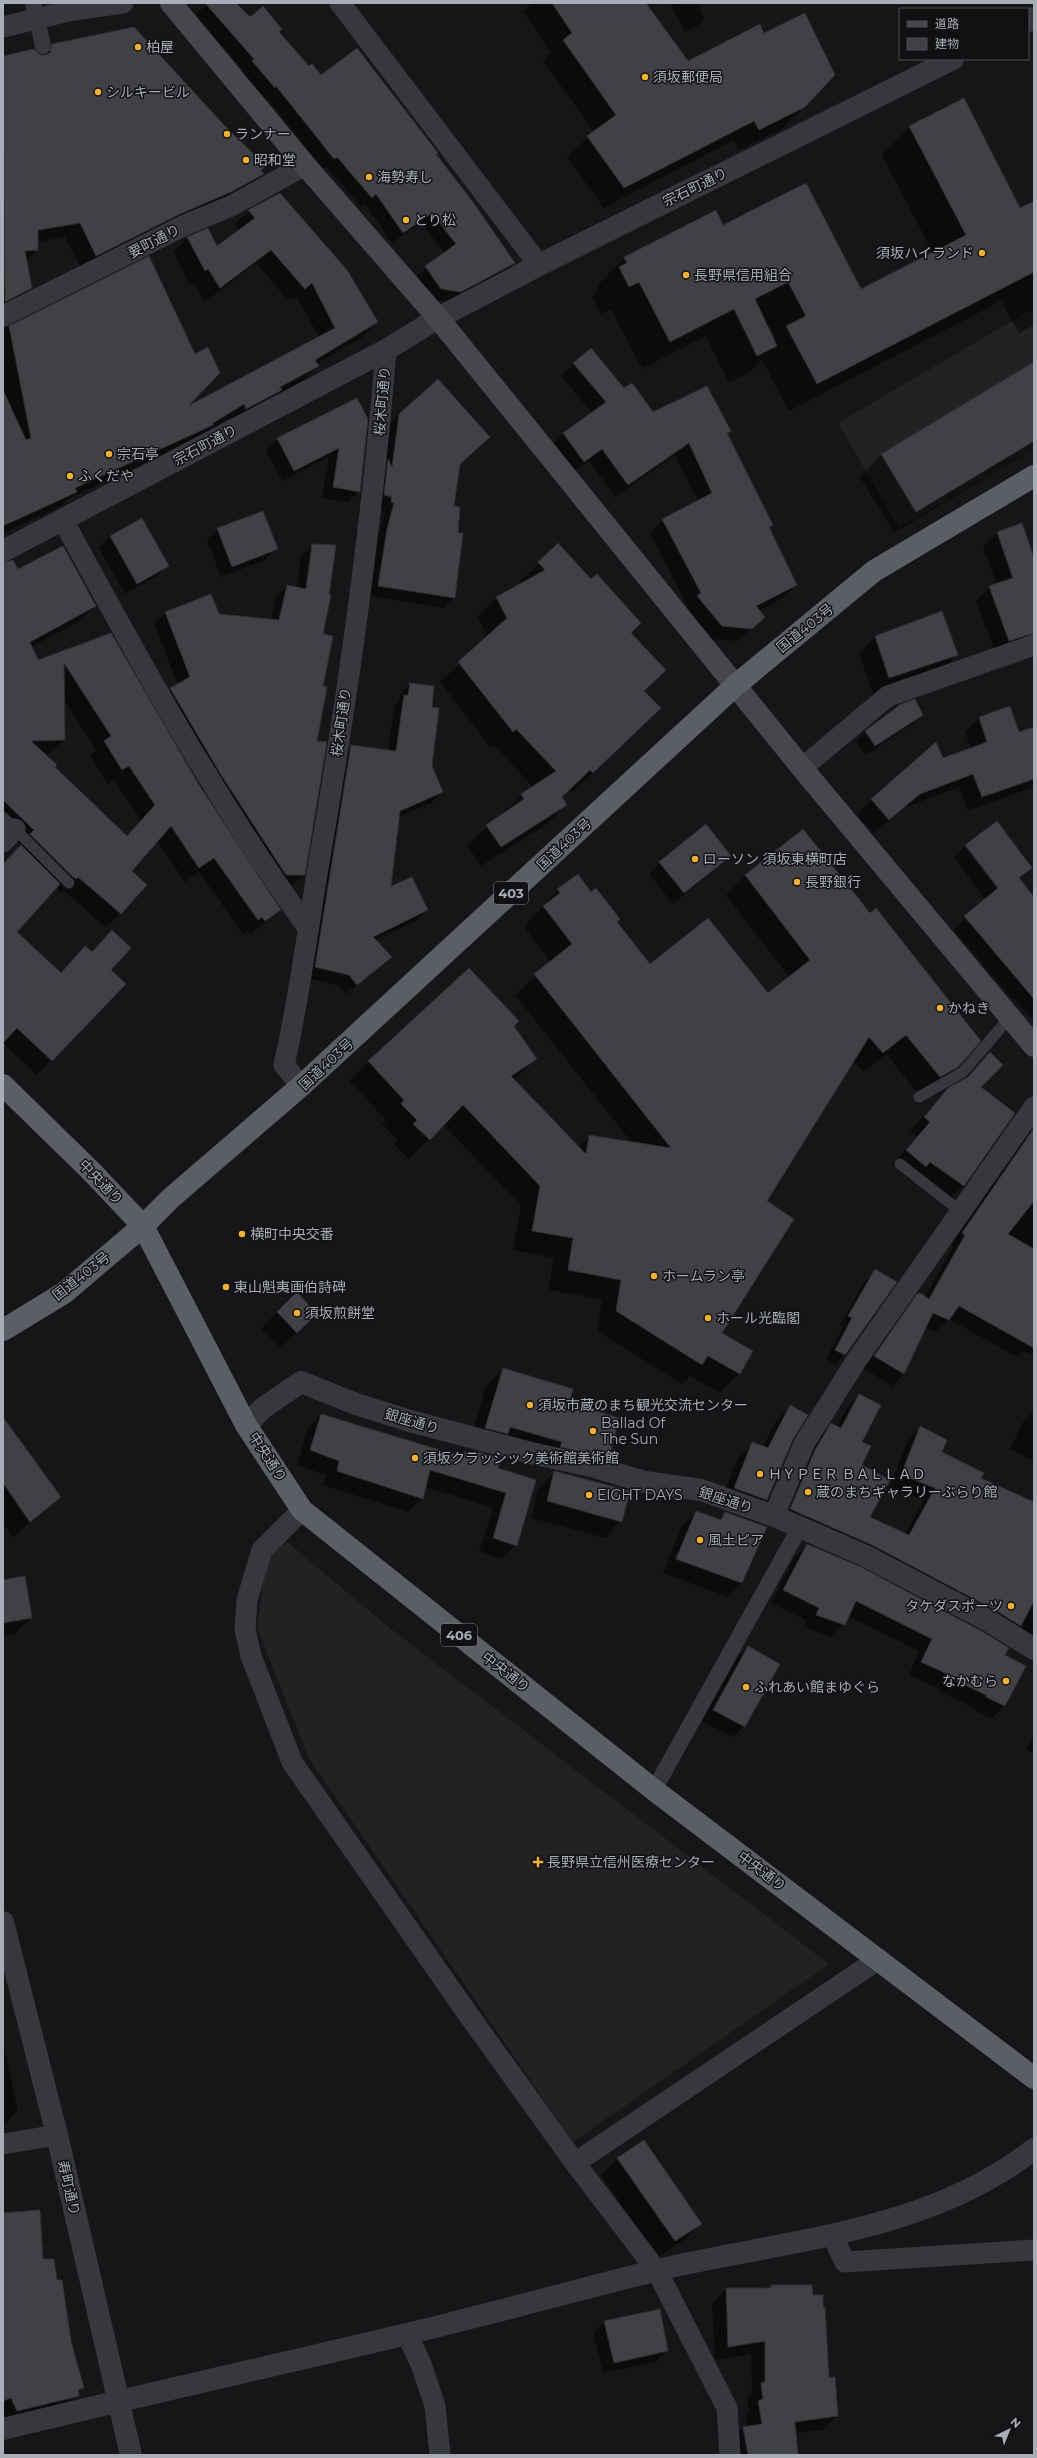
<svg xmlns="http://www.w3.org/2000/svg" width="1037" height="2458" font-family="Montserrat,'Noto Sans JP',sans-serif">
<style>
.built{fill:#222225}
.shadow{fill:#0007;fill-rule:evenodd}
.building{fill:#404145;stroke:#303034;fill-rule:evenodd}
.lines{fill:none;stroke-linecap:round;stroke-linejoin:round}
.service{stroke:#37383d;stroke-width:11}
.pedestrian{stroke:#37383d;stroke-width:16}
.minor{stroke:#37383d;stroke-width:21}
.tertiary{stroke:#37383d;stroke-width:22}
.secondary{stroke:#45474d;stroke-width:22}
.trunk{stroke:#5b5e65;stroke-width:22}
.pedestrian-bridge{stroke:#37383d;stroke-width:16}
.poi-dot{fill:#f2b134;stroke:#111113;stroke-width:1.5}
.labels{text-anchor:middle;stroke-width:3;stroke-linejoin:round;paint-order:stroke}
.shield{fill:#111113;stroke:#7b7e86;stroke-width:1}
.shield-label{font-size:13px;font-weight:bold;fill:#a8adb8}
.poi-label{font-size:14px;fill:#a8adb8;stroke:#111113;text-anchor:start}
.street-label{font-size:14px;fill:#a8adb8;stroke:#111113}
</style>
<rect width="100%" height="100%" fill="#161618"/>
<!-- built -->
<g class="built">
<path d="M1031,310L1034,316V449L899,528L838,423Z"/>
<path d="M287,1542L386,1625L829,1964L573,2142L310,1760L257,1628L265,1571L271,1554Z"/>
</g>
<!-- shadow -->
<g class="shadow">
<path d="M209,3H235L250,19L278,32L309,67L321,77L435,154L514,263L503,274L449,302L430,299L415,277L445,253L421,223L392,243L365,204L361,207L326,166L323,169L265,96L264,97L242,73L244,71L195,15Z"/>
<path d="M532,3H645L692,67L803,108L782,129L738,150L734,140L604,208L567,157L594,132L543,61L551,52L524,12Z"/>
<path d="M670,3H698L704,19L696,27L685,32Z"/>
<path d="M53,45L263,174L248,188L82,270L65,237L37,242V250L26,261L31,288L17,302L3,309V57L34,50L42,56Z"/>
<path d="M963,100L1020,209L1034,202V325L1019,333L1001,301L789,411L762,360L749,373L729,383L706,336L642,369L611,309L601,314L592,296L598,289L597,286L624,258L715,212L723,227L861,290L933,253L882,155L909,127ZM769,327L775,338L774,340L768,328Z"/>
<path d="M280,194L377,322L363,337L316,364L317,366L303,381L232,422L229,418L198,439L69,498L61,506L3,533V329L148,258L184,409L319,337L297,297L287,299L256,263L205,302L194,283L190,285L173,252L188,238L217,248L240,231L234,225L249,211Z"/>
<path d="M591,349L624,390L653,414L730,431L727,434L772,525L768,529L796,585L783,598L758,611L764,617L738,641L709,639L685,609L688,606L650,533L663,520L698,501L675,455L615,497L589,461L570,474L550,447L563,434L592,413L561,376Z"/>
<path d="M1034,363V449L894,533L860,477L881,455Z"/>
<path d="M356,399L359,491L348,502L322,498L329,457L282,481L266,450L278,439Z"/>
<path d="M399,414L459,465L453,507L454,598L444,608L369,596L377,540L385,513L382,512L383,506L375,505L389,425Z"/>
<path d="M1021,525L1034,561V650L996,654L976,601L990,587L997,584L983,547L997,533Z"/>
<path d="M218,529L276,549L265,560L221,577L207,540Z"/>
<path d="M110,536L167,566L156,577L125,594L99,548Z"/>
<path d="M313,545L322,635V687L304,875L292,886H274L159,700L178,685L154,624L165,613L211,595L218,614L271,620L276,597L287,586L297,588L301,556Z"/>
<path d="M539,563L630,633L643,691L640,728L573,792L570,789L561,798L566,805L547,824L481,866L467,845L522,795L533,787L495,747H490L440,682L488,637L477,617L496,598L521,584L520,582Z"/>
<path d="M3,564L95,606L81,620L31,647L38,661L110,634L198,786L279,910L250,935L247,931L243,934L199,872L185,882L157,841L130,871L146,885L106,928L63,890L61,893L55,888L16,932L61,974L110,970L51,1060L37,1075L3,1043V864L21,845L3,828ZM63,698L96,750L90,756L108,784L114,780L141,820L127,837L54,768L44,754H49L64,740Z"/>
<path d="M876,636L956,655L940,672L873,694L859,653Z"/>
<path d="M410,684L431,708L430,766L441,792L431,803L398,817L390,888L427,910L416,921L375,940L390,957L346,994L339,986L305,977L340,757L351,746L388,751L394,706L399,701L400,695Z"/>
<path d="M1009,707L1019,734L1034,728V787L968,811L959,787L904,808L874,834L857,814L935,744L943,759L971,749L965,732L979,718Z"/>
<path d="M921,715L911,725L865,755L856,741L866,731Z"/>
<path d="M997,822L1031,868L1019,880L1034,899V1020L1008,994L953,929L986,900L954,857L964,846L1000,893L1001,892L965,846Z"/>
<path d="M802,830L958,1066L938,1086L920,1096L886,1054L863,1072L853,1061L765,1201L721,1334L740,1373L720,1393L690,1376L682,1384L597,1331L602,1299L548,1290L554,1258L513,1250L521,1206L443,1124L409,1159L394,1144L398,1140L382,1124L386,1120L349,1081L369,1061L512,1026L535,1058L514,1080L578,1147L590,1136L632,1143L515,995L551,962L524,927L558,890L577,875L650,965L767,995L789,977L726,895L745,876Z"/>
<path d="M730,856L673,904L649,874L660,863Z"/>
<path d="M990,1053L979,1087L1014,1113L963,1186L949,1200L915,1176L911,1181L892,1164L917,1137L910,1131L949,1089L964,1080Z"/>
<path d="M1034,1129V1357L1023,1351L1017,1357L949,1319L936,1332L926,1327L904,1374L892,1386L863,1368L906,1307L918,1295L925,1297L953,1247L951,1245L1023,1140Z"/>
<path d="M875,1271L895,1282L845,1355L835,1364L826,1359L843,1327L840,1325L866,1280Z"/>
<path d="M277,1312L299,1330L280,1349L261,1329Z"/>
<path d="M503,1369L568,1404L608,1458L591,1474L469,1444L486,1386Z"/>
<path d="M859,1395L860,1466L869,1517L905,1534L924,1500L890,1487L908,1439L920,1427L941,1453L980,1478L1033,1503L1034,1500V1646L779,1521L803,1463L819,1436L831,1424L837,1427L847,1407Z"/>
<path d="M791,1406L792,1439L767,1500L752,1515L720,1503L738,1458L753,1443L763,1447L776,1421Z"/>
<path d="M1034,1411V1461L1010,1449L1023,1422Z"/>
<path d="M321,1415L461,1458L465,1453L475,1456L478,1453L496,1469L535,1481L516,1545L502,1559L479,1552L493,1508L425,1487L422,1498L408,1512L323,1485L326,1475L297,1465L307,1430Z"/>
<path d="M3,1434L59,1497L13,1537L3,1523Z"/>
<path d="M555,1472L621,1521L605,1538L531,1518L538,1489Z"/>
<path d="M696,1512L718,1520L725,1513L742,1583L728,1597L663,1573L682,1526Z"/>
<path d="M807,1545L1024,1666L1004,1706L991,1719L974,1710V1708L940,1692L942,1690L909,1675L919,1651L848,1616L844,1624L831,1637L804,1627L807,1621L771,1603L794,1558Z"/>
<path d="M3,1581L31,1618L14,1635L3,1636Z"/>
<path d="M748,1647L744,1726L733,1737L702,1721L737,1658Z"/>
<path d="M1034,1734V1754L1026,1749Z"/>
<path d="M3,2043L18,2111L3,2126Z"/>
<path d="M618,2159L701,2224L684,2240L658,2257L601,2175Z"/>
<path d="M3,2214L42,2260L56,2281L82,2388L62,2411L3,2425Z"/>
<path d="M811,2286L837,2416L823,2430L795,2433L797,2455H732L730,2442L743,2428L747,2427L745,2415L749,2411L747,2398L752,2394L751,2354L715,2360L712,2303L726,2289Z"/>
<path d="M659,2310L667,2350L656,2362L603,2373L593,2333L604,2322Z"/>
</g>
<!-- building -->
<g class="building">
<path d="M205,3H236L250,17L263,6L282,29L279,32L309,66L312,64L321,75L357,48L438,153L436,154L473,202L515,263L461,292L441,289L425,266L456,244L432,213L403,233L376,194L372,198L337,157L334,159L276,86L275,88L252,61L254,59Z"/>
<path d="M552,3H646L688,61L760,24L764,33L805,13L835,75L805,107L759,130L754,121L624,188L587,136L616,115L563,40L572,33Z"/>
<path d="M134,27L224,125L266,166L261,170L264,174L231,192L180,214L96,256L80,223L38,230V250L25,251L32,288L5,302L3,56L34,49L40,55H45L50,53L52,44Z"/>
<path d="M964,98L1020,208L1034,201V272L817,384L786,326L806,316L788,282L755,299L777,346L757,356L734,309L670,342L639,282L629,287L619,267L627,263L624,257L716,210L723,225L806,183L861,289L966,235L909,126Z"/>
<path d="M280,193L347,270L378,322L315,360L319,366L280,387L282,390L246,409L244,404L213,423V425L75,488L77,492L3,526V390L26,440L31,438L9,326L149,256L195,354L208,347L220,373L188,406L335,328L312,283L305,289L271,250L220,288L208,269L205,271L187,237L208,228L217,246L255,218L248,210Z"/>
<path d="M591,348L624,388L632,383L653,412L707,386L731,431L727,433L773,525L769,527L797,585L756,606L765,617L752,629L722,626L697,596L701,593L662,519L712,493L689,443L628,485L602,449L584,462L563,433L606,402L573,363Z"/>
<path d="M1034,362V441L916,512L881,454Z"/>
<path d="M438,379L490,437L460,464L454,506L460,507L458,533H463L455,598L378,586L387,529L394,503L391,502L392,497L384,495L388,459L392,467L399,414Z"/>
<path d="M357,398L368,419L360,492L333,487L339,448L294,471L277,438Z"/>
<path d="M263,511L278,549L232,567L217,528Z"/>
<path d="M142,518L169,566L137,584L110,536Z"/>
<path d="M1022,523L1034,558V633L1009,641L989,586L1013,578L997,532Z"/>
<path d="M558,543L591,579L597,574L641,623L631,633L666,670L644,691L661,708L593,773L590,770L562,797L567,805L501,847L486,825L524,799L521,794L556,771L516,729L513,732L458,662L507,618L496,597L545,570L538,562Z"/>
<path d="M312,544L336,545L329,595H331L323,634L333,636L323,686L327,687L317,741L327,742L305,875H286L220,773L170,688L190,677L165,612L211,594L219,614L279,620L287,585L306,589Z"/>
<path d="M63,546L96,606L30,642L38,660L111,633L199,785L281,910L265,921L262,917L258,920L214,858L199,868L171,826L132,871L147,885L121,914L78,877L76,879L72,876L30,834L34,830L3,800V563L13,560L18,569ZM64,663L111,736L104,741L122,770L129,766L155,805L127,836L55,767L57,765L31,741L65,740Z"/>
<path d="M942,611L958,655L889,678L875,636Z"/>
<path d="M410,683L434,686L432,707L439,708L432,766L443,792L400,811L391,886L412,877L428,910L373,937L392,957L357,985L349,975L315,967L351,745L396,751L404,695H408Z"/>
<path d="M915,699L923,715L875,746L865,731L901,704Z"/>
<path d="M1010,706L1019,732L1034,727V779L982,797L973,774L920,794L889,820L871,799L936,742L943,758L987,742L979,717Z"/>
<path d="M997,821L1032,868L1019,878L1034,897V999L964,916L998,888L965,845Z"/>
<path d="M706,824L731,856L684,893L659,862Z"/>
<path d="M803,829L870,913L876,908L981,1041L958,1067L940,1077L906,1035L883,1053L869,1037L767,1201L794,1219L722,1333L753,1351L740,1374L708,1356L702,1365L616,1311L621,1280L568,1270L573,1238L532,1231L540,1186L463,1105L430,1140L413,1124L417,1120L401,1104L404,1100L368,1061L469,968L519,1021L514,1026L537,1059L511,1076L586,1154L589,1135L671,1148L534,974L572,944L543,906L560,893L557,889L578,874L591,892L596,888L620,919L617,922L650,964L708,918L768,993L810,960L745,875Z"/>
<path d="M21,845L60,884L17,932L61,973L85,946L92,952L112,930L131,948L111,970L126,984L52,1061L17,1028L3,1043V864Z"/>
<path d="M990,1052L1003,1065L981,1087L1015,1113L964,1186L930,1162L926,1167L906,1150L930,1122L924,1117L948,1088L968,1077Z"/>
<path d="M1034,1128V1201L1008,1234L1034,1249V1348L959,1306L949,1320L933,1313L904,1374L874,1356L917,1294L920,1293L929,1299L965,1235L962,1233Z"/>
<path d="M875,1269L897,1282L845,1355L835,1350L852,1318L848,1316Z"/>
<path d="M297,1292L317,1314L297,1333L277,1312Z"/>
<path d="M503,1368L573,1389L569,1403L619,1418L609,1458L560,1447L562,1442L510,1427L508,1434L485,1428Z"/>
<path d="M859,1394L881,1405L862,1442L871,1446L862,1465L890,1480L870,1517L909,1535L935,1488L901,1475L920,1426L947,1440L942,1452L984,1473L981,1478L1034,1502V1601L1021,1626L995,1610L872,1545L790,1509L815,1450L831,1423L841,1428Z"/>
<path d="M790,1405L808,1415L793,1439L767,1500L734,1488L752,1442L768,1448Z"/>
<path d="M321,1414L463,1457L465,1452L477,1455L478,1452L501,1458L498,1468L536,1480L517,1546L493,1538L506,1493L430,1470L423,1499L337,1471L339,1461L310,1450Z"/>
<path d="M3,1417L61,1497L30,1522L3,1483Z"/>
<path d="M554,1471L630,1491L622,1522L547,1501Z"/>
<path d="M696,1511L721,1520L725,1512L767,1527L742,1583L676,1559Z"/>
<path d="M807,1544L861,1567L983,1632L1009,1648L1005,1655L1026,1666L1005,1706L986,1697V1695L952,1679L954,1677L921,1662L932,1639L856,1601L845,1625L816,1615L819,1608L783,1590Z"/>
<path d="M25,1576L32,1618L3,1623V1580Z"/>
<path d="M748,1646L780,1664L745,1727L713,1710Z"/>
<path d="M644,2140L702,2224L675,2241L617,2158Z"/>
<path d="M40,2210L43,2259H54L57,2280H62L71,2341L84,2388L78,2390L79,2396L17,2411L11,2398L3,2401V2213Z"/>
<path d="M771,2285H812L813,2295H823V2307H825L829,2378L835,2377L838,2416L795,2422L798,2455H748L743,2427L762,2424L758,2401L763,2399L761,2383L765,2382V2341L728,2347L726,2288H771Z"/>
<path d="M660,2309L668,2351L614,2363L604,2321Z"/>
</g>
<g class="lines">
<!-- service -->
<g class="service">
<path d="M3,817L69,883"/>
<path d="M919,1097L963,1072L1010,1017"/>
<path d="M900,1164L960,1211"/>
</g>
<!-- pedestrian -->
<path class="pedestrian" d="M654,1790L800,1527"/>
<!-- minor -->
<g class="minor">
<path d="M340,3L539,265"/>
<path d="M3,27L68,11L123,3"/>
<path d="M3,316L185,225L231,206L305,165"/>
<path d="M63,520C138,659 215,799 308,928"/>
<path d="M802,768L888,696L1034,645"/>
<path d="M3,842L15,829"/>
<path d="M301,1086L284,1065C299,1000 307,934 318,868C348,697 372,524 386,350"/>
<path d="M302,1510L262,1550L247,1600L245,1629L251,1656L292,1762L470,2017L575,2163L657,2271L727,2408L730,2455"/>
<path d="M774,1516L804,1444L856,1361L1034,1107"/>
<path d="M3,2144L57,2135"/>
<path d="M575,2163L879,1959"/>
<path d="M832,2235L845,2262L1034,2250"/>
<path d="M407,2334L421,2364L435,2406L440,2455"/>
</g>
<!-- tertiary -->
<g class="tertiary">
<path d="M1028,21L1034,18"/>
<path d="M3,551L386,350L438,318L539,265L953,59"/>
<path d="M246,1425L263,1408L301,1382L356,1404L410,1421L531,1453L591,1466L645,1482L701,1490L774,1516L866,1556L989,1621L1034,1649"/>
<path d="M3,1922L57,2135L131,2455"/>
<path d="M3,2429C137,2396 273,2366 407,2334C489,2314 571,2292 653,2271C782,2240 926,2234 1034,2149"/>
</g>
<!-- secondary -->
<path class="secondary" d="M171,3L305,165L438,318L802,768L1034,1046"/>
<!-- trunk -->
<g class="trunk">
<path d="M3,1085L91,1171L143,1226L246,1425L302,1510L654,1790L1034,2078"/>
<path d="M3,1330L64,1293L143,1226L171,1198L301,1086L736,685L874,571L1034,476"/>
</g>
<!-- pedestrian-bridge -->
<path class="pedestrian-bridge" d="M33,3L43,46"/>
</g>
<!-- markers -->
<g class="poi-dot">
<circle cx="138" cy="47" r="4"/>
<circle cx="645" cy="77" r="4"/>
<circle cx="98" cy="92" r="4"/>
<circle cx="227" cy="134" r="4"/>
<circle cx="246" cy="160" r="4"/>
<circle cx="369" cy="177" r="4"/>
<circle cx="406" cy="220" r="4"/>
<circle cx="982" cy="253" r="4"/>
<circle cx="686" cy="275" r="4"/>
<circle cx="109" cy="454" r="4"/>
<circle cx="70" cy="476" r="4"/>
<circle cx="695" cy="859" r="4"/>
<circle cx="797" cy="882" r="4"/>
<circle cx="940" cy="1008" r="4"/>
<circle cx="242" cy="1234" r="4"/>
<circle cx="654" cy="1276" r="4"/>
<circle cx="226" cy="1287" r="4"/>
<circle cx="297" cy="1313" r="4"/>
<circle cx="708" cy="1318" r="4"/>
<circle cx="530" cy="1405" r="4"/>
<circle cx="593" cy="1431" r="4"/>
<circle cx="415" cy="1458" r="4"/>
<circle cx="760" cy="1474" r="4"/>
<circle cx="808" cy="1492" r="4"/>
<circle cx="589" cy="1495" r="4"/>
<circle cx="700" cy="1540" r="4"/>
<circle cx="1011" cy="1606" r="4"/>
<circle cx="1006" cy="1681" r="4"/>
<circle cx="746" cy="1687" r="4"/>
<path d="M536 1856h4v4h4v4h-4v4h-4v-4h-4v-4h4z"/>
</g>
<g class="labels">
<!-- shield labels -->
<g class="shield">
<rect x="494" y="882" width="34" height="22" rx="3"/>
<rect x="441" y="1624" width="36" height="22" rx="3"/>
</g>
<g class="shield-label">
<text x="511" y="898">403</text>
<text x="459" y="1640">406</text>
</g>
<!-- poi labels -->
<g class="poi-label">
<text x="146" y="52">柏屋</text>
<text x="653" y="82">須坂郵便局</text>
<text x="106" y="97">シルキービル</text>
<text x="235" y="139">ランナー</text>
<text x="254" y="165">昭和堂</text>
<text x="377" y="182">海勢寿し</text>
<text x="414" y="225">とり松</text>
<text x="974" y="258" text-anchor="end">須坂ハイランド</text>
<text x="694" y="280">長野県信用組合</text>
<text x="117" y="459">宗石亭</text>
<text x="78" y="481">ふくだや</text>
<text x="703" y="864">ローソン 須坂東横町店</text>
<text x="805" y="887">長野銀行</text>
<text x="948" y="1013">かねき</text>
<text x="250" y="1239">横町中央交番</text>
<text x="662" y="1281">ホームラン亭</text>
<text x="234" y="1292">東山魁夷画伯詩碑</text>
<text x="305" y="1318">須坂煎餅堂</text>
<text x="716" y="1323">ホール光臨閣</text>
<text x="538" y="1410">須坂市蔵のまち観光交流センター</text>
<text x="601" y="1428">Ballad Of<tspan x="601" dy="16">The Sun</tspan></text>
<text x="423" y="1463">須坂クラッシック美術館美術館</text>
<text x="768" y="1479">ＨＹＰＥＲ ＢＡＬＬＡＤ</text>
<text x="816" y="1497">蔵のまちギャラリーぶらり館</text>
<text x="597" y="1500">EIGHT DAYS</text>
<text x="708" y="1545">風土ピア</text>
<text x="1003" y="1611" text-anchor="end">タケダスポーツ</text>
<text x="998" y="1686" text-anchor="end">なかむら</text>
<text x="754" y="1692">ふれあい館まゆぐら</text>
<text x="547" y="1867">長野県立信州医療センター</text>
</g>
<!-- street labels -->
<g class="street-label">
<text transform="translate(695 187) rotate(-26)" y="5">宗石町通り</text>
<text transform="translate(154 241) rotate(-27)" y="5">要町通り</text>
<text transform="translate(382 401) rotate(-85)" y="5">桜木町通り</text>
<text transform="translate(205 445) rotate(-28)" y="5">宗石町通り</text>
<text transform="translate(805 628) rotate(-39)" y="5">国道403号</text>
<text transform="translate(341 722) rotate(-82)" y="5">桜木町通り</text>
<text transform="translate(564 844) rotate(-43)" y="5">国道403号</text>
<text transform="translate(326 1064) rotate(-43)" y="5">国道403号</text>
<text transform="translate(101 1182) rotate(46)" y="5">中央通り</text>
<text transform="translate(81 1276) rotate(-38)" y="5">国道403号</text>
<text transform="translate(412 1421) rotate(16)" y="5">銀座通り</text>
<text transform="translate(268 1457) rotate(57)" y="5">中央通り</text>
<text transform="translate(726 1500) rotate(18)" y="5">銀座通り</text>
<text transform="translate(506 1672) rotate(38)" y="5">中央通り</text>
<text transform="translate(762 1871) rotate(37)" y="5">中央通り</text>
<text transform="translate(69 2188) rotate(77)" y="5">寿町通り</text>
</g>
</g>
<!-- border -->
<rect width="1037" height="2458" fill="none" stroke="#a8adb8" stroke-width="8"/>
<!-- legend -->
<rect x="899" y="8" width="130" height="52" fill="#111113" stroke="#4d4f55"/>
<rect x="907" y="21" width="20" height="6" fill="#45474d" stroke="#4d4f55"/>
<text x="935" y="28" font-size="12" fill="#a8adb8">道路</text>
<rect x="907" y="38" width="20" height="12" fill="#404145" stroke="#4d4f55"/>
<text x="935" y="48" font-size="12" fill="#a8adb8">建物</text>
<!-- north arrow -->
<g transform="translate(1009 2430) rotate(43)" stroke="#111113" stroke-width="3" paint-order="stroke">
<path d="M0-3L7 15L0 10L-7 15Z" fill="#a8adb8"/>
<text y="-6" font-size="11" font-weight="bold" text-anchor="middle" fill="#a8adb8">N</text>
</g>
</svg>
